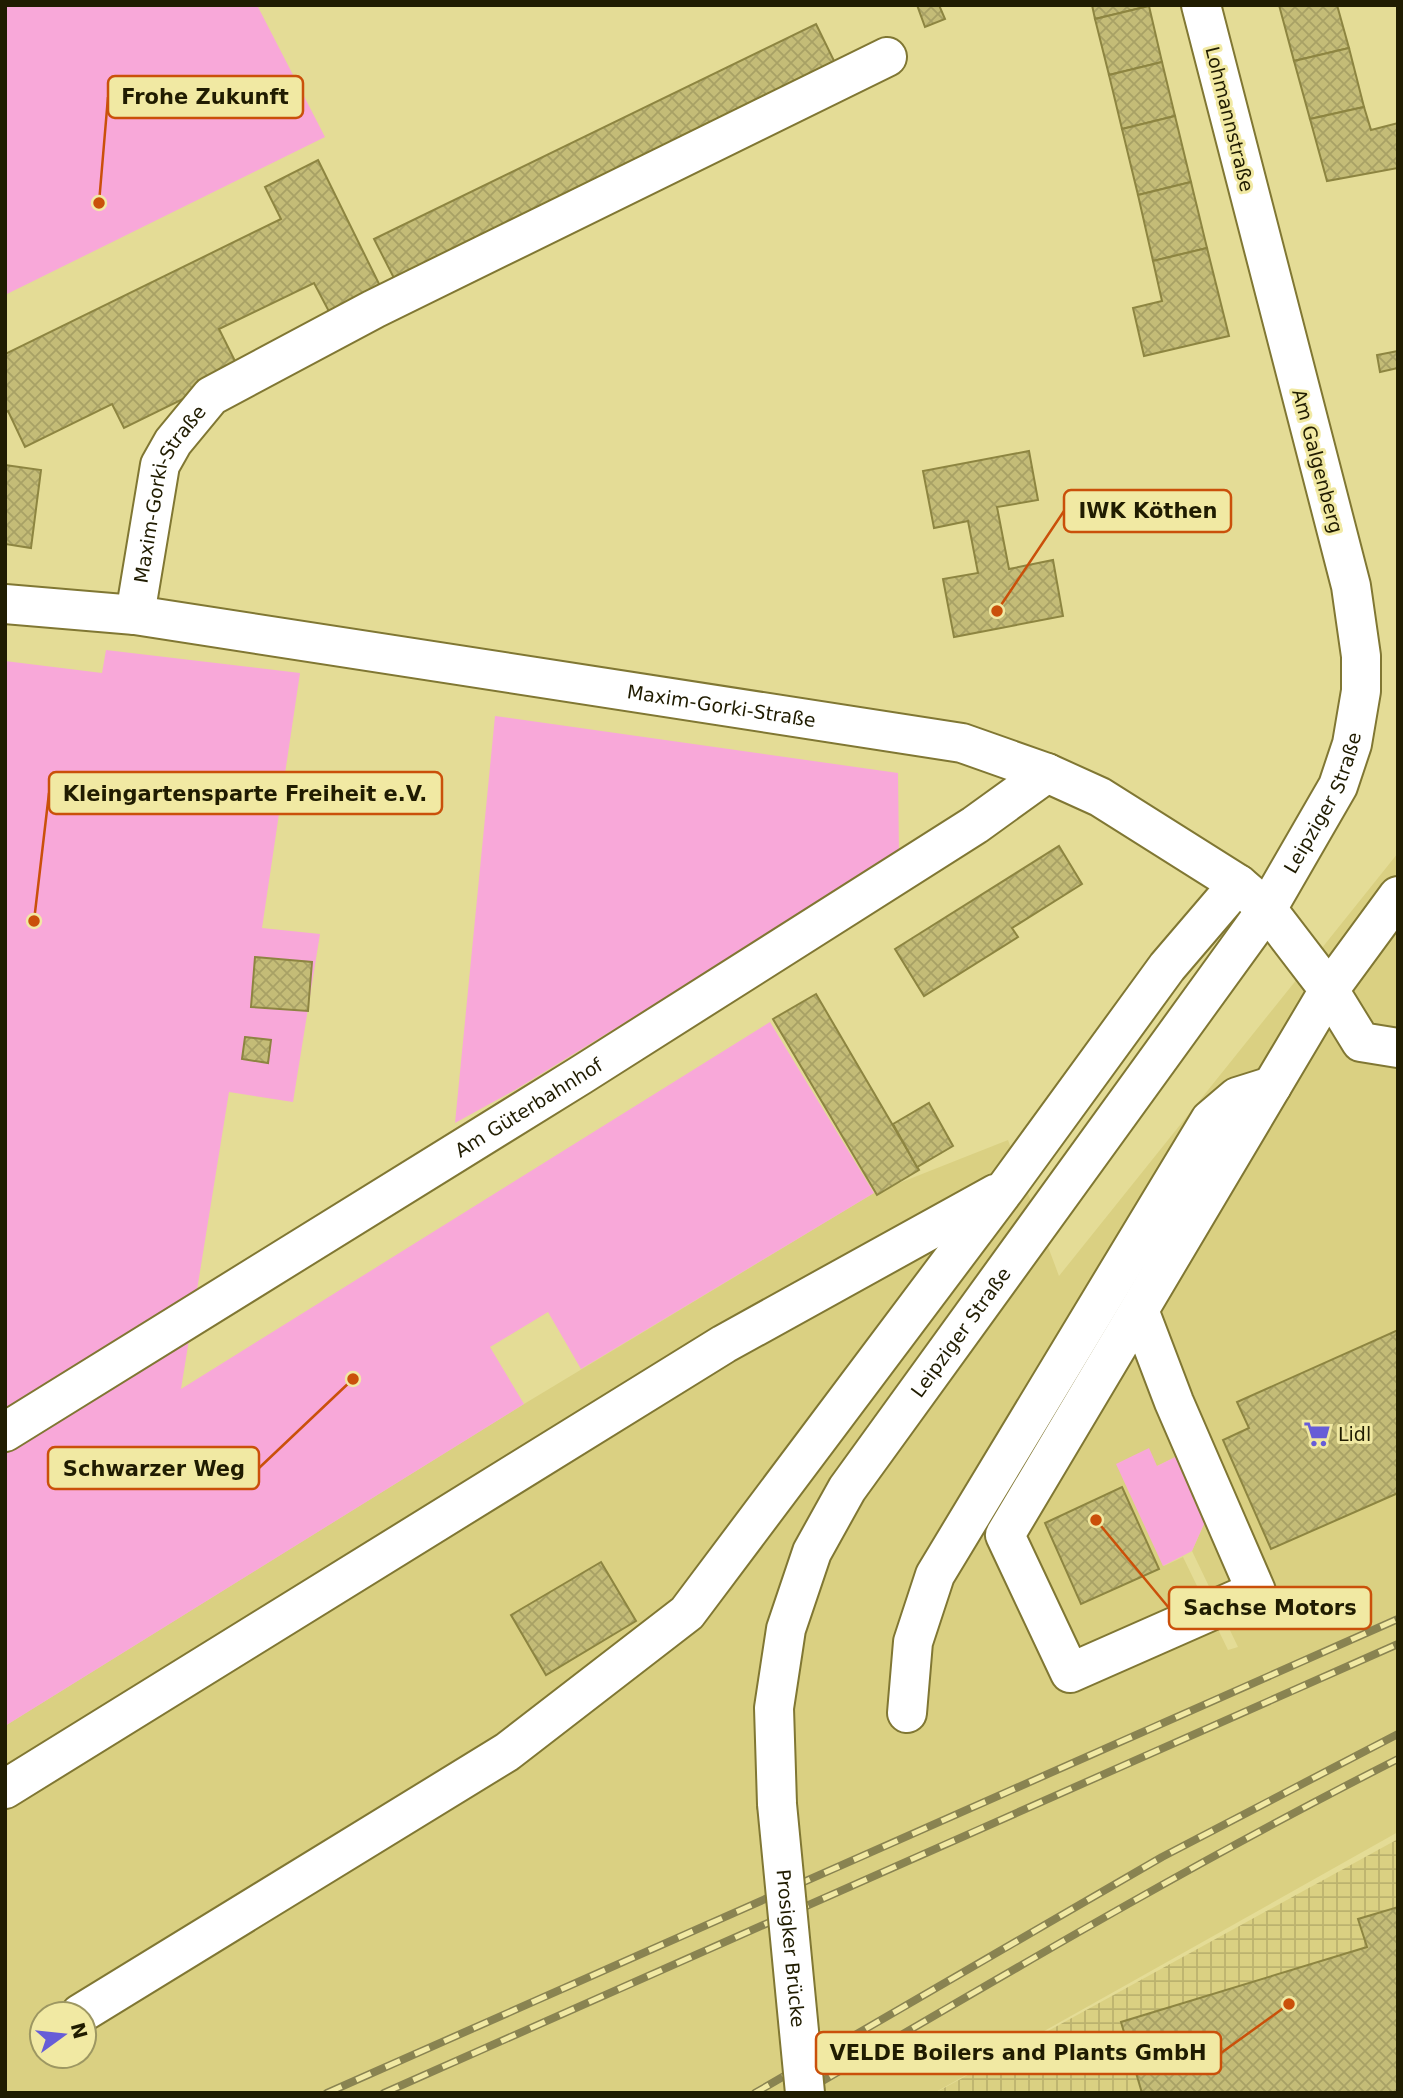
<svg xmlns="http://www.w3.org/2000/svg" width="1403" height="2098" font-family="'DejaVu Sans',sans-serif">
<style>
.built{fill:#dad082;fill-rule:evenodd}
.industrial{fill:url(#industrial-grid)}
.green{fill:#f8a8d9}
.building{fill:url(#building-cross-hatch);stroke:#8d8541;stroke-width:2}
.lines{fill:none;stroke-linecap:round;stroke-linejoin:round}
.minor-casing{stroke:#807733;stroke-width:42}
.major-casing{stroke:#807733;stroke-width:42}
.minor{stroke:#fff;stroke-width:38}
.major{stroke:#fff;stroke-width:38}
.rail-casing{stroke:#898351;stroke-width:8}
.rail{stroke:#f1e9a3;stroke-width:5;stroke-dasharray:16;stroke-linecap:butt}
.major-bridge-casing{stroke:#807733;stroke-width:42;stroke-linecap:butt}
.major-bridge{stroke:#fff;stroke-width:38}
.labels{text-anchor:middle;stroke-width:6;stroke-linejoin:round;paint-order:stroke}
.street-label{font-size:19px;fill:#201c01;stroke:#f1e9a3}
.poi-label{font-size:19px;fill:#201c01;stroke:#f1e9a3;text-anchor:start}
.leader{fill:none;stroke:#ca500a;stroke-width:2.5}
.callout-dot{fill:#ca500a;stroke:#f1e9a3;stroke-width:2.5}
.callout{fill:#f1e9a3;stroke:#ca500a;stroke-width:2.5}
.callout-label{font-size:21px;text-anchor:middle;font-weight:bold;fill:#201c01}
</style>
<defs>
<pattern id="industrial-grid" width="8" height="8" patternUnits="userSpaceOnUse" patternTransform="scale(1.75)"><rect width="8" height="8" fill="#dad082"/><path d="M0 4h8M4 0v8" fill="none" stroke="#bbb26e"/></pattern>
<pattern id="building-cross-hatch" width="8" height="8" patternUnits="userSpaceOnUse" patternTransform="scale(1.75)"><rect width="8" height="8" fill="#c4bc77"/><path d="M0 0l8 8M0 8l8-8" fill="none" stroke="#a8a165"/></pattern>
</defs>
<rect width="100%" height="100%" fill="#e4dc96"/>
<!-- built -->
<path class="built" d="M1398,853V1832L934,2093H5V1726L524,1404L874,1193L1008,1140L1059,1276ZM1185,1453L1204,1524L1192,1551L1238,1647L1228,1650L1183,1557L1164,1566L1157,1466ZM42,2014H84V2056H42Z"/>
<!-- industrial -->
<path class="industrial" d="M1398,1839V2093H935Z"/>
<!-- green -->
<g class="green">
<path d="M5,5H257L325,137L5,295Z"/>
<path d="M106,650L300,673L262,928L320,934L293,1102L229,1092L181,1389L770,1022L874,1193L581,1369L548,1312L490,1347L524,1404L5,1726V661L102,673Z"/>
<path d="M495,716L898,773L899,854L515,1090L455,1123Z"/>
<path d="M1149,1448L1157,1466L1185,1452L1205,1497L1204,1524L1192,1551L1163,1566L1116,1464Z"/>
</g>
<!-- building -->
<g class="building">
<path d="M917,5H939L945,19L925,27Z"/>
<path d="M1092,5H1148L1149,6L1095,19Z"/>
<path d="M1279,5H1337L1349,48L1294,61Z"/>
<path d="M1149,6L1162,62L1109,75L1095,19Z"/>
<path d="M816,24L838,69L397,284L374,239Z"/>
<path d="M1349,48L1364,107L1310,119L1294,61Z"/>
<path d="M1162,62L1175,116L1122,129L1109,75Z"/>
<path d="M1364,107L1371,130L1398,123V168L1327,181L1310,119Z"/>
<path d="M1175,116L1191,182L1138,195L1122,129Z"/>
<path d="M318,160L385,296L334,321L314,283L219,329L240,371L124,428L112,404L25,447L8,411L5,413V354L281,219L265,187Z"/>
<path d="M1191,182L1207,248L1153,261L1138,195Z"/>
<path d="M1207,248L1229,336L1144,356L1133,308L1162,301L1153,261Z"/>
<path d="M1398,351V368L1380,372L1377,355Z"/>
<path d="M1029,451L1038,500L997,507L1009,569L1053,560L1063,616L954,637L943,579L978,573L968,521L934,528L923,471Z"/>
<path d="M5,465L41,470L31,548L5,544Z"/>
<path d="M1059,846L1082,884L1012,928L1018,937L924,996L895,949Z"/>
<path d="M255,957L312,962L308,1011L251,1007Z"/>
<path d="M816,994L919,1170L877,1195L773,1019Z"/>
<path d="M245,1037L271,1040L268,1063L242,1059Z"/>
<path d="M929,1103L953,1146L917,1167L893,1124Z"/>
<path d="M1398,1330V1493L1271,1549L1223,1440L1249,1428L1237,1402Z"/>
<path d="M1122,1487L1159,1569L1081,1604L1045,1523Z"/>
<path d="M601,1562L636,1621L546,1675L511,1615Z"/>
<path d="M1398,1907V2093H1142L1121,2022L1367,1947L1358,1919Z"/>
</g>
<g class="lines">
<defs>
<g id="minor">
<path id="s1" d="M5,604L135,615L962,743L1047,773L1100,797L1238,884L1267,909L1329,990L1139,1310L1174,1402L1256,1591L1070,1673L1005,1535L1139,1310"/>
<path id="s2" d="M135,615L160,465L173,442L211,396L374,309L887,57"/>
<path d="M1398,896L1329,990L1361,1042L1398,1048"/>
<path id="s3" d="M5,1432L581,1075L975,825L1047,773"/>
<path d="M907,1713L913,1642L935,1575L1210,1120L1237,1097L1272,1086"/>
<path d="M5,1789L724,1344L995,1194"/>
<path d="M80,2014L507,1752L687,1613L1006,1188L1167,967L1238,884"/>
</g>
<g id="major">
<path id="s4" d="M777,1804L774,1708L786,1629L812,1552L847,1489L1267,909L1338,786L1352,744L1361,691V656L1351,586L1201,5"/>
</g>
</defs>
<!-- minor casing -->
<use href="#minor" class="minor-casing"/>
<!-- major casing -->
<use href="#major" class="major-casing"/>
<!-- minor -->
<use href="#minor" class="minor"/>
<!-- major -->
<use href="#major" class="major"/>
<defs>
<g id="rail">
<path d="M327,2093L1398,1619"/>
<path d="M384,2093L1398,1644"/>
<path d="M755,2093L1162,1857L1398,1734"/>
<path d="M802,2093C999,1978 1194,1862 1398,1759"/>
</g>
</defs>
<!-- rail casing -->
<use href="#rail" class="rail-casing"/>
<!-- rail -->
<use href="#rail" class="rail"/>
<defs>
<g id="major-bridge">
<path id="s5" d="M777,1804L805,2093"/>
</g>
</defs>
<!-- major-bridge casing -->
<use href="#major-bridge" class="major-bridge-casing"/>
<!-- major-bridge -->
<use href="#major-bridge" class="major-bridge"/>
</g>
<!-- icons -->
<defs>
<symbol id="supermarket-bare" viewBox="-9 -9 18 18"><path d="M-6-5.5h2.5l.6 2H6L4.5 2H-2.5L-4.4-4H-6ZM-1.5 3.2a1.3 1.3 0 1 0 .1 0ZM3 3.2a1.3 1.3 0 1 0 .1 0Z" fill="#675dd7" stroke="#f1e9a3" stroke-width="2.5" paint-order="stroke"/></symbol>
</defs>
<g fill-rule="evenodd">
<use href="#supermarket-bare" x="1298" y="1415" width="38" height="38"/>
</g>
<g class="labels">
<!-- street labels -->
<g class="street-label">
<text transform="translate(1230 119) rotate(76)" y="7">Lohmannstraße</text>
<text transform="translate(1318 461) rotate(75)" y="7">Am Galgenberg</text>
<text dy="7" stroke="none"><textPath href="#s2" startOffset="128">Maxim-Gorki-Straße</textPath></text>
<text dy="7" stroke="none"><textPath href="#s1" startOffset="724">Maxim-Gorki-Straße</textPath></text>
<text dy="7" stroke="none"><textPath href="#s4" startOffset="1166">Leipziger Straße</textPath></text>
<text dy="7" stroke="none"><textPath href="#s3" startOffset="616">Am Güterbahnhof</textPath></text>
<text dy="7" stroke="none"><textPath href="#s4" startOffset="523">Leipziger Straße</textPath></text>
<text dy="7" stroke="none"><textPath href="#s5" startOffset="145">Prosigker Brücke</textPath></text>
</g>
<!-- poi labels -->
<g class="poi-label">
<text x="1338" y="1441">Lidl</text>
</g>
</g>
<!-- callouts -->
<path class="leader" d="M99 203L108 97M997 611L1064 511M34 921L49 793M353 1379L259 1468M1096 1520L1169 1608M1289 2004L1221 2053"/>
<g class="callout-dot">
<circle cx="99" cy="203" r="7"/>
<circle cx="997" cy="611" r="7"/>
<circle cx="34" cy="921" r="7"/>
<circle cx="353" cy="1379" r="7"/>
<circle cx="1096" cy="1520" r="7"/>
<circle cx="1289" cy="2004" r="7"/>
</g>
<g class="callout">
<rect x="108" y="76" width="195" height="42" rx="7"/>
<rect x="1064" y="490" width="167" height="42" rx="7"/>
<rect x="49" y="772" width="393" height="42" rx="7"/>
<rect x="48" y="1447" width="211" height="42" rx="7"/>
<rect x="1169" y="1587" width="202" height="42" rx="7"/>
<rect x="816" y="2032" width="405" height="42" rx="7"/>
</g>
<g class="callout-label">
<text x="205" y="104">Frohe Zukunft</text>
<text x="1148" y="518">IWK Köthen</text>
<text x="245" y="801">Kleingartensparte Freiheit e.V.</text>
<text x="154" y="1476">Schwarzer Weg</text>
<text x="1270" y="1615">Sachse Motors</text>
<text x="1018" y="2060">VELDE Boilers and Plants GmbH</text>
</g>
<!-- border -->
<rect width="1403" height="2098" fill="none" stroke="#201c01" stroke-width="14"/>
<!-- north arrow -->
<g transform="translate(63 2035) rotate(75)"><circle r="33" fill="#f1e9a3" stroke="#9d9762" stroke-width="2"/>
<path d="M0-5L12 26L0 18L-12 26Z" fill="#675dd7"/>
<text y="-10" font-size="19" font-weight="bold" text-anchor="middle" fill="#201c01">N</text>
</g>
</svg>
